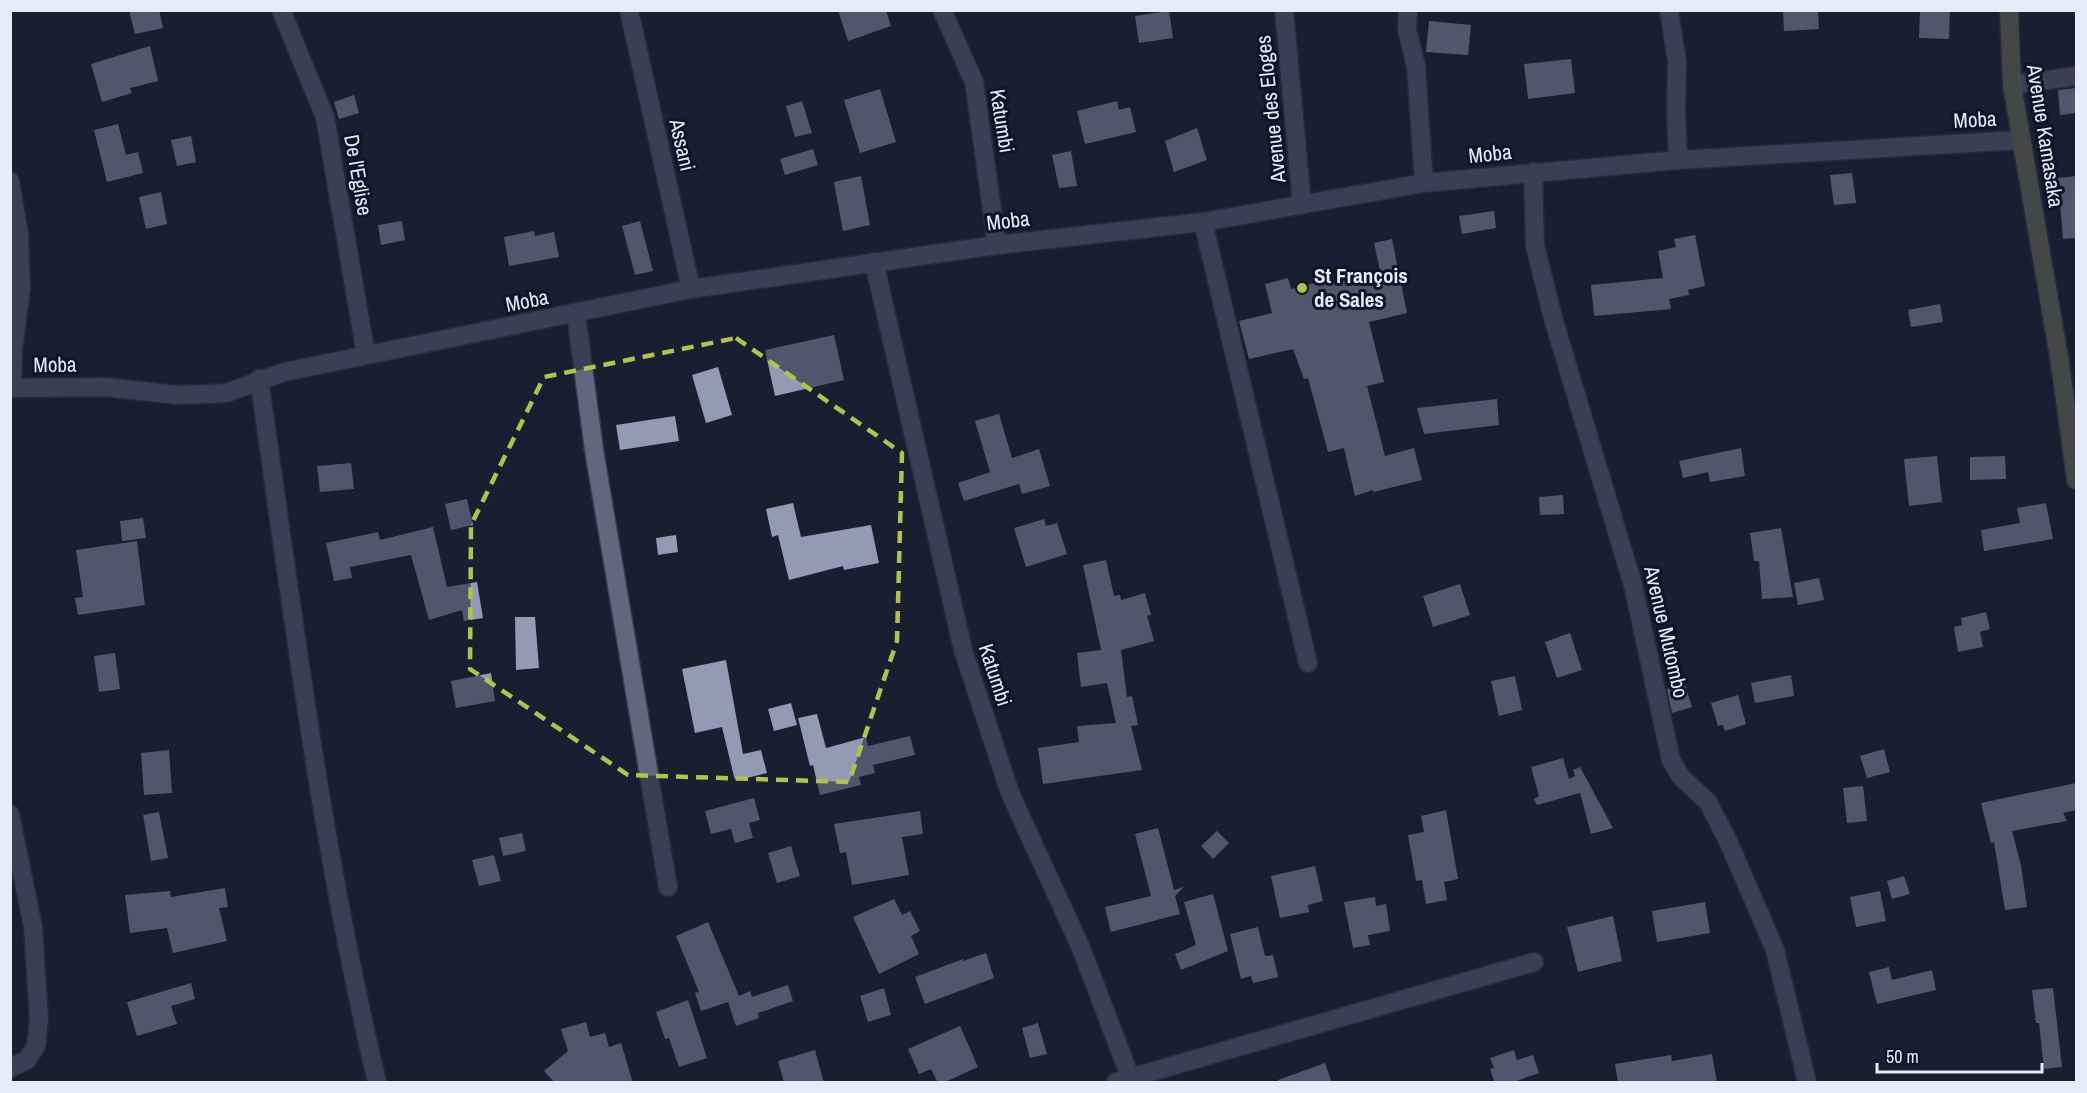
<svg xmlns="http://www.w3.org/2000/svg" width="2087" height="1093" font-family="'Archivo Narrow',sans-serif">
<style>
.building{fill:#9699b4}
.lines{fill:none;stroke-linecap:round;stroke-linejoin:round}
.street-casing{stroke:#39384a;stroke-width:21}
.secondary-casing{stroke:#39384a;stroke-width:21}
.street{stroke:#63667e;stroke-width:18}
.secondary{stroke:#757a61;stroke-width:18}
.marked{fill:none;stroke:#b6c148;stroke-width:4.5;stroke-dasharray:12 8;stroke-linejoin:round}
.poi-dot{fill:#b6c148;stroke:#121327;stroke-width:2}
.labels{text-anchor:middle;stroke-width:6;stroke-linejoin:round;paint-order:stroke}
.street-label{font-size:21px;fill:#e9eaf9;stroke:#121327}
.poi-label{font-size:21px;font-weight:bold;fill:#e9eaf9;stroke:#121327;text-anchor:start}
</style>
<rect width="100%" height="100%" fill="#1b1d31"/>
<!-- building -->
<g class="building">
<path d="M129,10H159L163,28L135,34Z"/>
<path d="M838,10H886L891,26L848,41Z"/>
<path d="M1783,10H1818L1819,29L1784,31Z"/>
<path d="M1920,10H1950L1949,39L1919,38Z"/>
<path d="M1169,11L1173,38L1139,43L1135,16Z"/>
<path d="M1429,21L1471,25L1468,55L1426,52Z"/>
<path d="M150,46L158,81L130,88L132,93L102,102L91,64Z"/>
<path d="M1571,59L1575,93L1528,99L1524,64Z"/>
<path d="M2076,88V113L2060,115L2058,90Z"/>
<path d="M880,89L896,142L860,153L844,100Z"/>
<path d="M354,95L359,113L339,119L334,102Z"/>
<path d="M802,101L812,133L795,137L786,106Z"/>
<path d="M1117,101L1119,110L1130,107L1136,132L1085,144L1077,111Z"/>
<path d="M118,124L126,155L138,152L143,173L107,182L94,130Z"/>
<path d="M1197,128L1207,160L1174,172L1165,141Z"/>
<path d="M191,136L196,162L177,166L171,140Z"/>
<path d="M813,149L818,165L785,175L780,159Z"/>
<path d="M1071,151L1077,186L1059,188L1052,155Z"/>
<path d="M1852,173L1856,203L1834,205L1830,175Z"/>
<path d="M861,176L870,225L843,231L834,182Z"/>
<path d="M2076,176V238L2063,239L2058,178Z"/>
<path d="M161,192L167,224L146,229L139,197Z"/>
<path d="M1494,211L1496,228L1462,234L1459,216Z"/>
<path d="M402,221L405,240L381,245L378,225Z"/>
<path d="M640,221L653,271L635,275L622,226Z"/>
<path d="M534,231L535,236L554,232L559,257L509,266L504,237Z"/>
<path d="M1695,235L1705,286L1688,290L1689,295L1669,299L1671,309L1594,316L1591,285L1663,278L1658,251L1676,247L1674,239Z"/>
<path d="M1392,239L1407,313L1369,322L1384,382L1367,386L1385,456L1414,448L1422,480L1373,492V490L1355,496L1344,448L1328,452L1308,378L1304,379L1293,349L1249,359L1239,321L1272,313L1265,284L1288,278L1291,289L1322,281L1323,284L1381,275L1374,243Z"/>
<path d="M1940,304L1943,322L1911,327L1908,310Z"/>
<path d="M834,335L844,380L775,396L765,350Z"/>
<path d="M718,367L732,415L706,423L692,375Z"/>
<path d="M1497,399L1499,425L1424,434L1417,408Z"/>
<path d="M999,414L1012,458L1039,449L1050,486L1022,494L1019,484L964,501L958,483L990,472L975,421Z"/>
<path d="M675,416L679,441L620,450L616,425Z"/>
<path d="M1741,448L1745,476L1710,482L1708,472L1683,478L1679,461Z"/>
<path d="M1937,456L1942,502L1909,506L1904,459Z"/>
<path d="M2005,456L2006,479L1970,480V457Z"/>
<path d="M351,463L354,489L320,492L317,466Z"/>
<path d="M1563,495L1564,514L1540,515L1539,497Z"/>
<path d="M467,499L473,525L451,530L445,504Z"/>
<path d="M793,503L801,537L871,525L879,563L844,570L843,566L789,580L778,535L772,537L766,509Z"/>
<path d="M2046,503L2053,539L1984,551L1981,530L2020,523L2017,508Z"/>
<path d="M143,518L146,538L122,541L120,521Z"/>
<path d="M1044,519L1046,526L1057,523L1067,554L1026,567L1014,528Z"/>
<path d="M433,527L447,587L477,582L483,618L464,621L462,610L429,620L411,555L350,567L352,578L334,581L326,543L378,532L380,540Z"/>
<path d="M1781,528L1793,597L1762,599L1759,561H1754L1750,533Z"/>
<path d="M676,535L678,552L658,555L656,538Z"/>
<path d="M137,541L145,605L78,615L75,598L83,597L76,550Z"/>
<path d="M1106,560L1114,596L1120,595L1121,600L1145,593L1151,615L1147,616L1154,641L1121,650L1127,697L1132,696L1138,725L1131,726L1142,770L1043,784L1038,748L1079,742L1077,726L1116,723L1107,683L1081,687L1077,653L1101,650L1083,565Z"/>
<path d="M1819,578L1824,600L1798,605L1794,583Z"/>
<path d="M1460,584L1470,615L1433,627L1423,596Z"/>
<path d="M1986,612L1990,629L1980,632L1983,647L1958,652L1954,627L1962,625L1961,618Z"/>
<path d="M515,617H535L539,668L516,670Z"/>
<path d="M1570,633L1582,670L1557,678L1545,642Z"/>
<path d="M115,653L120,689L99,692L94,656Z"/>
<path d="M726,660L743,754L761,750L767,773L735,781L722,727L695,733L682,669Z"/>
<path d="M491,673L495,701L456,708L451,681Z"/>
<path d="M1791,675L1794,696L1755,703L1751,683Z"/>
<path d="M1515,676L1522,710L1499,716L1491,681Z"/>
<path d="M1685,684L1692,707L1672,713L1667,689Z"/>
<path d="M1738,695L1746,724L1725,731L1723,725L1718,726L1711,703Z"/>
<path d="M791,703L797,725L774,731L768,709Z"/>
<path d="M817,714L826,748L866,737L868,746L910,736L915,755L873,765L875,773L859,777L861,785L820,795L813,765L810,766L798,718Z"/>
<path d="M1884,749L1890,772L1867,778L1860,756Z"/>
<path d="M169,750L172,793L144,795L141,753Z"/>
<path d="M1563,758L1569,779L1575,776L1573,770L1580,767L1613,828L1591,834L1580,793L1537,805L1534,799L1539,796L1531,767Z"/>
<path d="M2076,783V810L2063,813L2067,821L2012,831L2021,865L2027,907L2005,910L1994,842L1991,843L1981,803Z"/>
<path d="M1863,786L1867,821L1847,823L1843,788Z"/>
<path d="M754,798L760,820L749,823L753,838L735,843L731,829L711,834L705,811Z"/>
<path d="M1446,810L1458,879L1444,882L1447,900L1426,904L1422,880L1416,881L1408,835L1424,832L1421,816Z"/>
<path d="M920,811L923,834L902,837L909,875L852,885L846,852L840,853L834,824Z"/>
<path d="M159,812L168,858L151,861L143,815Z"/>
<path d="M1158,828L1174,890L1184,887L1175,896L1180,914L1111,932L1105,907L1151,896L1135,834Z"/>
<path d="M1217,831L1229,843L1213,859L1201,846Z"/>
<path d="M522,833L526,851L503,856L499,838Z"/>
<path d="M791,846L800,876L777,883L768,853Z"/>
<path d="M494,855L501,881L479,886L472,860Z"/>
<path d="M1315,866L1323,901L1308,905L1309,912L1280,918L1271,876Z"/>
<path d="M1904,876L1910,894L1892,899L1887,881Z"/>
<path d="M225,888L228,907L219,908L227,941L173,953L167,928L130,933L125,895L170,891L171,897Z"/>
<path d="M1880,891L1886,921L1856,927L1850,897Z"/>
<path d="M1213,894L1228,951L1181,970L1175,954L1196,945L1184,902Z"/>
<path d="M1375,897L1376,906L1386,904L1390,931L1368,935L1370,945L1353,948L1344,902Z"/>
<path d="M894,899L902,915L910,911L920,931L911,936L919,954L879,974L853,917Z"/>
<path d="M1705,902L1710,933L1657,942L1652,911Z"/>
<path d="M1613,916L1622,961L1578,972L1567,927Z"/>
<path d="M708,922L739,996L750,991L752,997L788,985L793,1001L758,1013L759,1018L736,1026L728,1002L701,1011L695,993L699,992L676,936Z"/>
<path d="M1258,927L1265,956L1273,955L1278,977L1253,983L1251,976L1241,979L1230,934Z"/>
<path d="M986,953L994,978L925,1004L915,977L963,959V961Z"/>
<path d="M1889,967L1892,980L1932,970L1936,990L1877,1004L1869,972Z"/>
<path d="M191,983L195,999L171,1006L177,1024L137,1036L127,1002Z"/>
<path d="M884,988L891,1015L868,1022L860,996Z"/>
<path d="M2053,988L2062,1067L2044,1069L2039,1023H2036L2032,990Z"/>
<path d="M688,1000L707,1058L679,1067L669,1038L665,1039L656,1012Z"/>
<path d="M586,1022L590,1037L605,1033L609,1047L621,1043L633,1083H555L544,1071L568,1051L561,1029Z"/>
<path d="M1038,1023L1047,1054L1030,1058L1022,1028Z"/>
<path d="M960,1026L978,1067L943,1083H938L931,1069L919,1074L908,1049Z"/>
<path d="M815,1050L824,1083H784L778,1061Z"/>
<path d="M1514,1050L1517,1060L1533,1055L1539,1073L1511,1083H1495L1490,1069L1494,1068L1490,1058Z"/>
<path d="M1712,1054L1717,1083H1618L1615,1064L1671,1055L1672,1061Z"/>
<path d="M1325,1063L1332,1083H1278V1080Z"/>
</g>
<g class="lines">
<defs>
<g id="street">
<path d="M281,10L325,117L366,355"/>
<path d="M629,10L691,289"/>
<path d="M942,10L974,82L997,245"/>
<path d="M1284,10L1302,204"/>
<path d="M1408,10L1407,30L1416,66L1424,183"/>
<path d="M1669,10L1677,62L1676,111L1678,160"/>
<path d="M2012,85L2076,76"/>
<path d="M1533,172L1535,246L1553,318L1633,585L1671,760L1681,777L1708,802L1728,841L1775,950L1807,1082"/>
<path d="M10,181L19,234L21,288L13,350L12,388"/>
<path d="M1203,222L1308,663"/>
<path d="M874,262L963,650L1010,793L1081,948L1132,1082"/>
<path d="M576,314L594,450L668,887"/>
<path d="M259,379C293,614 322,851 377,1082"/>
<path d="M10,388L106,387L177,395L209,394L226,393L284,372L691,289L997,245L1203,222L1424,183L1678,160L2021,140"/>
<path d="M10,814L33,927L39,1020L36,1046L27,1060L10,1068"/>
<path d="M1116,1082L1534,962"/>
</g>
<path id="secondary" d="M2009,10L2012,85L2060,363L2076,480"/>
</defs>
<!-- street casing -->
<use href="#street" class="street-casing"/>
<!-- secondary casing -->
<use href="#secondary" class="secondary-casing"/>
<!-- street -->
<use href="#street" class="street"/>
<!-- secondary -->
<use href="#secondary" class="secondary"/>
</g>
<!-- marked area -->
<path d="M0 0H2087V1093H0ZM736,338L902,453L897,641L849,782L628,775L470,669L471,525L544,377Z" fill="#1b1d31" fill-opacity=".55" fill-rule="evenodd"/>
<path class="marked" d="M736,338L902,453L897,641L849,782L628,775L470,669L471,525L544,377Z"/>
<!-- markers -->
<circle class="poi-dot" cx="1302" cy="288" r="6"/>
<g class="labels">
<!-- street labels -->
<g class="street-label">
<text transform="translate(1271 109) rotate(-96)" y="7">Avenue des Eloges</text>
<text transform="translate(1975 120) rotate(-3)" y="7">Moba</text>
<text transform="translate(1002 121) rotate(81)" y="7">Katumbi</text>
<text transform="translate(2045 136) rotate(81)" y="7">Avenue Kamasaka</text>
<text transform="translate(682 145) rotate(77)" y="7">Assani</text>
<text transform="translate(1490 154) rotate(-6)" y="7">Moba</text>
<text transform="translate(358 175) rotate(80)" y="7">De l'Eglise</text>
<text transform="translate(1008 221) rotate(-7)" y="7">Moba</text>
<text transform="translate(527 301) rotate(-11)" y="7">Moba</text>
<text transform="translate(55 365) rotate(-1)" y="7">Moba</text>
<text transform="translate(1666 632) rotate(77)" y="7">Avenue Mutombo</text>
<text transform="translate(995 675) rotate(72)" y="7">Katumbi</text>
</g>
<!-- poi labels -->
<g class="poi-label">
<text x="1314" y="283">St François<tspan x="1314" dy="24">de Sales</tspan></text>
</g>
</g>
<!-- border -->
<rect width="2087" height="1093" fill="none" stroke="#e9eaf9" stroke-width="24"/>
<!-- scale -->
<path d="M1877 1063v9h165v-9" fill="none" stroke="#e9eaf9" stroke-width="3"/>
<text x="1886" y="1063" font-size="18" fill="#e9eaf9" stroke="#121327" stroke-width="4.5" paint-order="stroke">50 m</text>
</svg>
